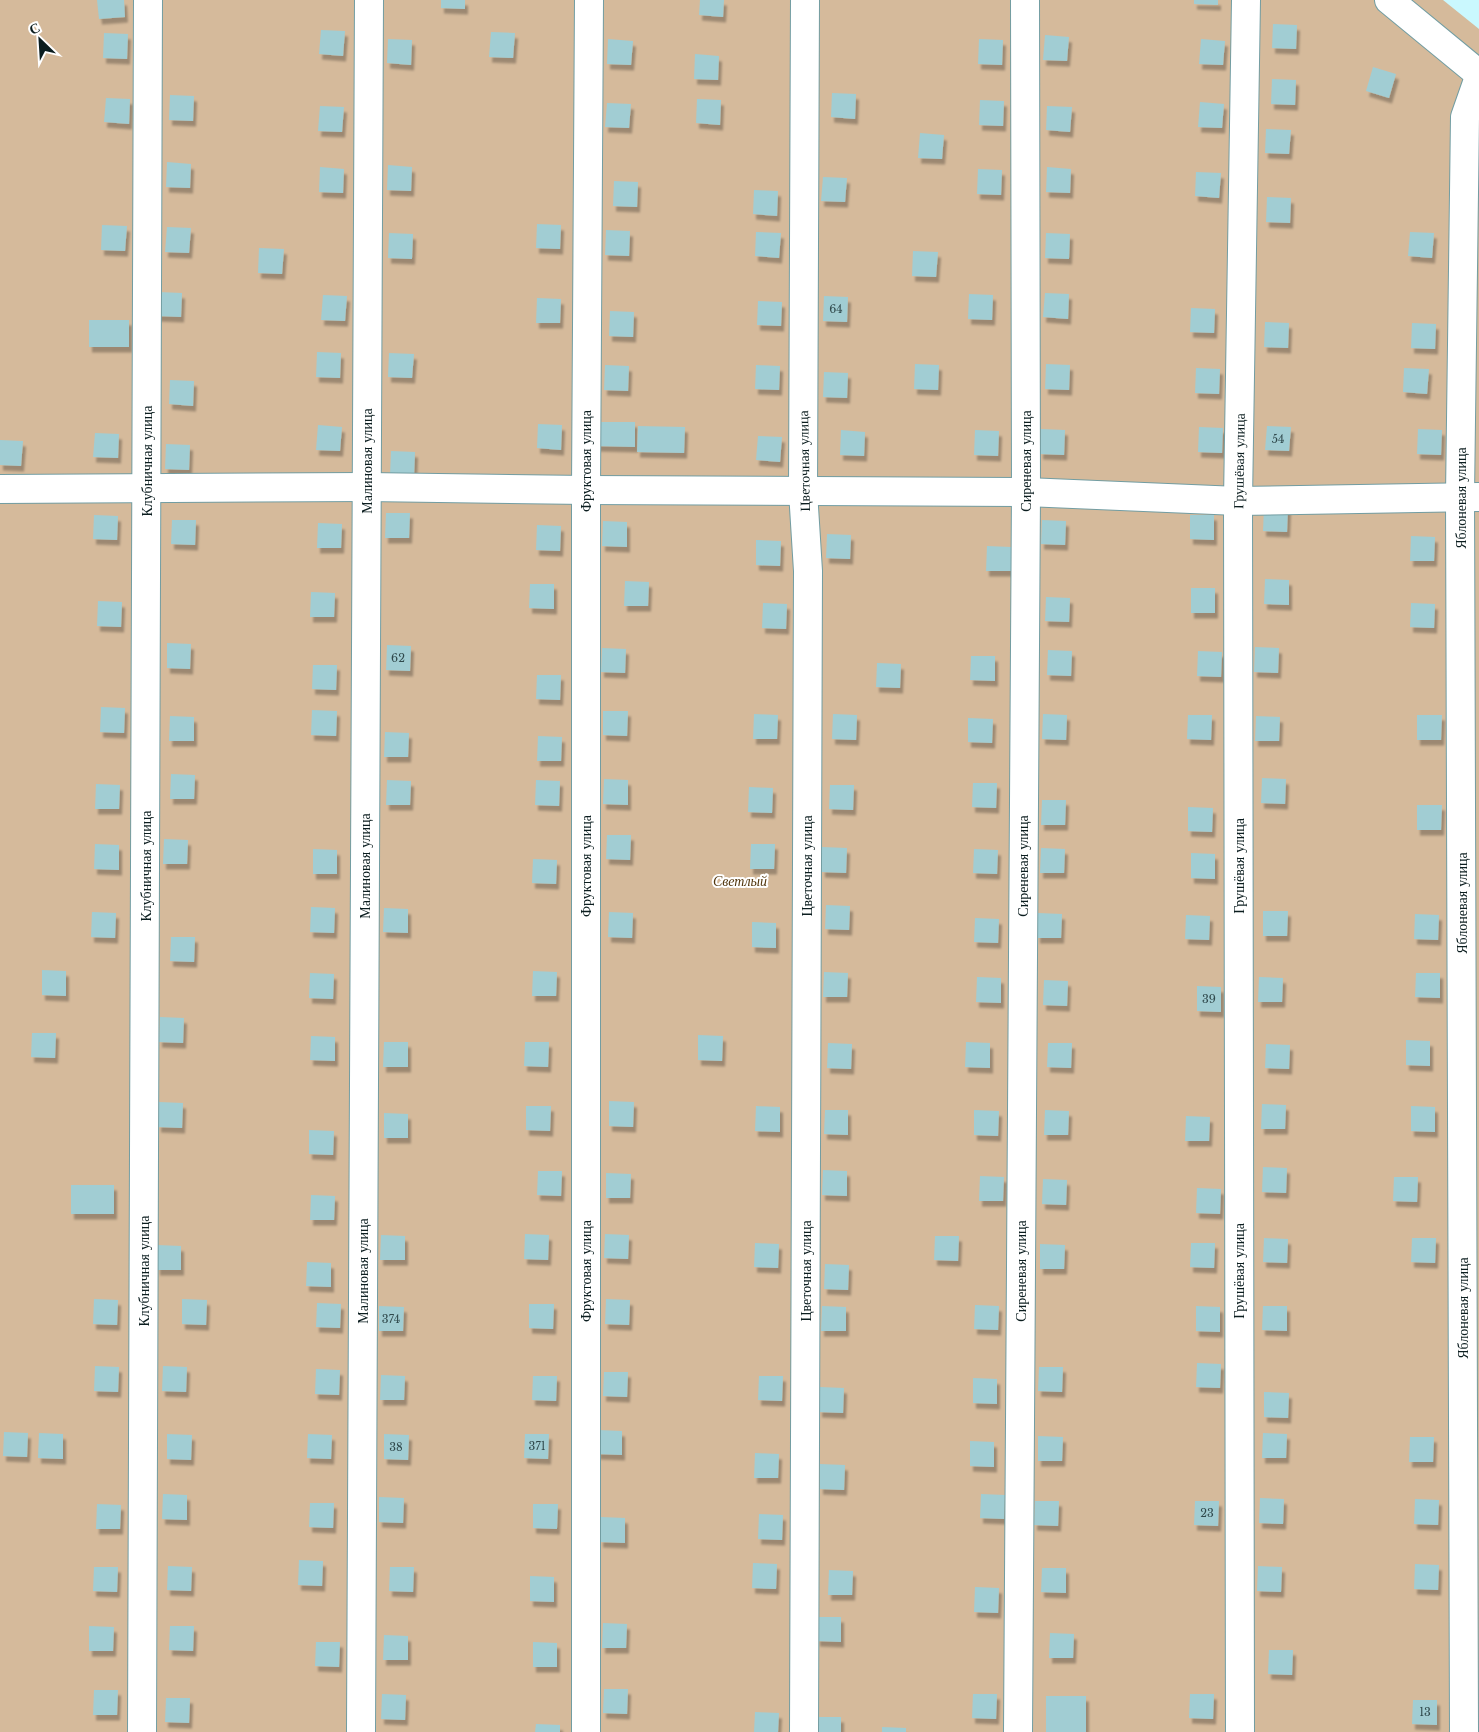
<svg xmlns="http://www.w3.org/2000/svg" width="1479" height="1732" font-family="'Libre Baskerville',serif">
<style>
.green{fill:#d5ba9b}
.building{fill:#a1cdd3;filter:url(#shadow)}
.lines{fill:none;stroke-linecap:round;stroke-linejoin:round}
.minor-casing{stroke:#729da2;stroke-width:30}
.minor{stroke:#fff;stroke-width:28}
.labels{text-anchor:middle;stroke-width:4;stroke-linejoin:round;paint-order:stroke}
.number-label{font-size:11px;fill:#30494c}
.street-label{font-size:14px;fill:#0b1d1f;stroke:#fff}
.park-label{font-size:14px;font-style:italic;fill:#53370e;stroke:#fff}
</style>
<defs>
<filter id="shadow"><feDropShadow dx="3" dy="5.5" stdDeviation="1" flood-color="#0004"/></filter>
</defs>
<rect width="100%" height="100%" fill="#caf8fe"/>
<!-- green -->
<path class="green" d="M0,0H1443L1479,29V1732H0Z"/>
<!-- building -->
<g class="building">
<path d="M97,0H124L125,17L99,19Z"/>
<path d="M441,0H465V9L441,8Z"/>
<path d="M700,0H724L723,17L699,15Z"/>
<path d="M1194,0H1218V5L1194,4Z"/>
<path d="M1273,24L1297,25L1296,49L1272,48Z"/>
<path d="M321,30L345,31L343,56L319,54Z"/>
<path d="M491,32L515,33L513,58L489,57Z"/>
<path d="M104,33L128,34L127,59L103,58Z"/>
<path d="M1045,35L1069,37L1067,61L1043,60Z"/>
<path d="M388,39L412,40L411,65L387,63Z"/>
<path d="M608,39L633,41L631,65L607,64Z"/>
<path d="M979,39L1003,40L1002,65L978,64Z"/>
<path d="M1201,39L1225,41L1223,65L1199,64Z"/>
<path d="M695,54L719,56L718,80L694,79Z"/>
<path d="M1373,67L1396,74L1389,98L1366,91Z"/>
<path d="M1272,79L1296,80L1295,105L1271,104Z"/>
<path d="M832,93L856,94L855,119L831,117Z"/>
<path d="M170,95L194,96L193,121L169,120Z"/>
<path d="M106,98L130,99L129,124L104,122Z"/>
<path d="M697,99L721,100L720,125L696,123Z"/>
<path d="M980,100L1004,101L1003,126L979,125Z"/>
<path d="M1200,102L1224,104L1222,128L1198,127Z"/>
<path d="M607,103L631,104L629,128L605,127Z"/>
<path d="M320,106L344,107L342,132L318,131Z"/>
<path d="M1047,106L1072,107L1070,132L1046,130Z"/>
<path d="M1266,129L1291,130L1289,154L1265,153Z"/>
<path d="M920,133L944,135L942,159L918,158Z"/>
<path d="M167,162L191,164L190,188L166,187Z"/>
<path d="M388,165L412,167L411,191L387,190Z"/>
<path d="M320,167L344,169L343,193L319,192Z"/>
<path d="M1047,167L1071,169L1070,193L1046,192Z"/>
<path d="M978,169L1002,170L1001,195L977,194Z"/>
<path d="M1196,172L1221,173L1219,198L1195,196Z"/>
<path d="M823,177L847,178L845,202L821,201Z"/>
<path d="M614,181L638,182L637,207L613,206Z"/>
<path d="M754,190L778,191L777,216L753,214Z"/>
<path d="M1267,197L1291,198L1290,223L1266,222Z"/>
<path d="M537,224L561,225L560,249L536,248Z"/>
<path d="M102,225L127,226L125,251L101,250Z"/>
<path d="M167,227L191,228L189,253L165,252Z"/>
<path d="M606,230L630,231L629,256L605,255Z"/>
<path d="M756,232L781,233L779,258L755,256Z"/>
<path d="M1410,232L1434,233L1432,258L1408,256Z"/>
<path d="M389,233L413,234L412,259L388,258Z"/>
<path d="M1046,233L1070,234L1069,259L1045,258Z"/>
<path d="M259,248L284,249L282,274L258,273Z"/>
<path d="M913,251L938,252L936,277L912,276Z"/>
<path d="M158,292L182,293L181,317L157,316Z"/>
<path d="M1045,293L1069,294L1068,319L1043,317Z"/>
<path d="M969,294L993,295L992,320L968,319Z"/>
<path d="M323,295L347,296L345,321L321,320Z"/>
<path d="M824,296L848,297L847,322L823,321Z"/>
<path d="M537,298L561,299L560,323H536Z"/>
<path d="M758,301L782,302L781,326L757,325Z"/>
<path d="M1191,308L1215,309L1214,333L1190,332Z"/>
<path d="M610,311L634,312L633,337L609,336Z"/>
<rect x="89" y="320" width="40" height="27"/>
<path d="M1265,322L1289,323L1288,348L1264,347Z"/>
<path d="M1412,323L1436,324L1435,349L1411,348Z"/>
<path d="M317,352L341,353L340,378L316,377Z"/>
<path d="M389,353L414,354L412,378L388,377Z"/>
<path d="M915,364L939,365L938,390L914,389Z"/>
<path d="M1046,364L1070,365L1069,390L1045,389Z"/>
<path d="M605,365L629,366L628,391L604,390Z"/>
<path d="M756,365L780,366L779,390L755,389Z"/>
<path d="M1196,368L1220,369L1219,394L1195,393Z"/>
<path d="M1404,368L1429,369L1427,394L1403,392Z"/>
<path d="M824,372L848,373L847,398L823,397Z"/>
<path d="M170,380L194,381L193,406L169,404Z"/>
<path d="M596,422H635V447L595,446Z"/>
<path d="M538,424L562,425L561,450L537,448Z"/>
<path d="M318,425L342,427L340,451L316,450Z"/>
<path d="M638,426L685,427L684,453L637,452Z"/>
<path d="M1267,426L1291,427L1289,451L1265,450Z"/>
<path d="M1199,427L1223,428L1222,453L1198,452Z"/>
<path d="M1041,429L1065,430L1064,455L1040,454Z"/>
<path d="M1418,429L1442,430L1441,455L1417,454Z"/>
<path d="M841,430L865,432L864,456L840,455Z"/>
<path d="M975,430L999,431L998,456L974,455Z"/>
<path d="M95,433L119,434L118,458L93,457Z"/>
<path d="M758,436L782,437L780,462L756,460Z"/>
<path d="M0,440L23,441L21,466L0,465Z"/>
<path d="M166,444L190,445L189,470L165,469Z"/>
<path d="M391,451L415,452L414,477L390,475Z"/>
<path d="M1264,507H1288L1287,532L1263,531Z"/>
<path d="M386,513H410L409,538H385Z"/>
<path d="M94,515L118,516L117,540L93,539Z"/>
<path d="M1190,515H1214V540L1190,539Z"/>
<path d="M172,520H196L195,545L171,544Z"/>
<path d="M1042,520L1066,521L1065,545L1041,544Z"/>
<path d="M603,521L627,522V547L602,546Z"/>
<path d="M318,523L342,524L341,548H317Z"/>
<path d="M537,525L561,526L560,551L536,550Z"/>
<path d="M827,534L851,535L850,559L826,558Z"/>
<path d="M1411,536L1435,537L1434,561H1410Z"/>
<path d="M756,540L781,541L780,566L756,565Z"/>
<path d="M987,546L1011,547V571H986Z"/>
<path d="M1265,579L1289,580V605L1264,604Z"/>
<path d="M625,581L649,582L648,606H624Z"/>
<path d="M530,584H554V609L529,608Z"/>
<rect x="1191" y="588" width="24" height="25"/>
<path d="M311,592L335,593L334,617H310Z"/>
<path d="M1046,597L1070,598L1069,622L1045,621Z"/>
<path d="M98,601L122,602L121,627L97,626Z"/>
<path d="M763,603L787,604L786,629L762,628Z"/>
<path d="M1411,603L1435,604L1434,628L1410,627Z"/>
<path d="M167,643L191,644L190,669L167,668Z"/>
<path d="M387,645L411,646L410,671L386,670Z"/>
<path d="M1255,647L1279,648L1278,673L1254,672Z"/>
<path d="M602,648L626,649L625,673L601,672Z"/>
<path d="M1048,650L1072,651L1071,676L1047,675Z"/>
<path d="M1198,651L1222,652L1221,677L1197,676Z"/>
<path d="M971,656H995V681L970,680Z"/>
<path d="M877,663L901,664L900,688L876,687Z"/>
<path d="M313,665H337L336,690L312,689Z"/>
<path d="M537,675H561L560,700L536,699Z"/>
<path d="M101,707L125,708L124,733L100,732Z"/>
<path d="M312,710L337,711L336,736L311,735Z"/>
<path d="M603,711H628L627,736L603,735Z"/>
<path d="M754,714L778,715L777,739H753Z"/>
<path d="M833,714L857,715L856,740L832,739Z"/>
<path d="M1043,714L1067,715L1066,740L1042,739Z"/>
<path d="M1188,715H1212L1211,740L1187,739Z"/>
<path d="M1417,715H1442L1441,740H1417Z"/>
<path d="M170,716L194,717V741H169Z"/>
<path d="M1256,716L1280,717L1279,741H1255Z"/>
<path d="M968,718L993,719L992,743L968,742Z"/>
<path d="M385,732L409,733L408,757H384Z"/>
<path d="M538,736L562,737L561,761H537Z"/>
<path d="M171,774L195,775L194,799H170Z"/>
<path d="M1262,778L1286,779L1285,804L1261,803Z"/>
<path d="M604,779L628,780V805L603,804Z"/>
<path d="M387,780L411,781L410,805H386Z"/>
<path d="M536,780L560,781L559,806L535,805Z"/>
<path d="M973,783H997L996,808L972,807Z"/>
<path d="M96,784L120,785L119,809H95Z"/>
<path d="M830,785H854L853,810L829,809Z"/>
<path d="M749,787L773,788L772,813L748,812Z"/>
<path d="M1042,800H1066L1065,825H1041Z"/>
<path d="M1417,805H1442L1441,830H1417Z"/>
<path d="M1188,807L1213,808L1212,832L1188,831Z"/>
<path d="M607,835H631L630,860L606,859Z"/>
<path d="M164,839L188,840L187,864H163Z"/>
<path d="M95,844L119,845V870L94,869Z"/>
<path d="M751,844H775L774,869H750Z"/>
<path d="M822,847L847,848L846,873L822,872Z"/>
<path d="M1041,848L1065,849L1064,873H1040Z"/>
<path d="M313,849L337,850V874H313Z"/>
<path d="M974,849L998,850L997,874L973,873Z"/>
<path d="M1191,853L1215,854V879L1191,878Z"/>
<path d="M533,859L557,860L556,884L532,883Z"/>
<path d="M826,905L850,906L849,930L825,929Z"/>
<path d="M311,907L335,908L334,933L310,932Z"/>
<path d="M384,908L408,909V933L383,932Z"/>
<path d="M1263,911H1288L1287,936H1263Z"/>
<path d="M92,912L116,913L115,938L91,937Z"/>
<path d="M609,912L633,913L632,938L608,937Z"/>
<path d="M1038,913L1062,914L1061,938H1037Z"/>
<path d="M1415,914L1439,915L1438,940L1414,939Z"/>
<path d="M1186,915L1210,916L1209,940L1185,939Z"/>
<path d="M975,918L999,919L998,943L974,942Z"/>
<path d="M752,922L776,923V948L752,947Z"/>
<path d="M171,937H195L194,962L170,961Z"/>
<path d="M42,970L66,971V996L42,995Z"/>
<path d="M533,971L557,972L556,996H532Z"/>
<path d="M824,972L848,973L847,997H823Z"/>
<path d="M310,973L334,974L333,999L309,998Z"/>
<path d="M1416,973H1440V998L1415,997Z"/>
<path d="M977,977L1001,978V1003L976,1002Z"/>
<path d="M1259,977L1283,978L1282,1002H1258Z"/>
<path d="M1044,980L1068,981L1067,1006L1043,1005Z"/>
<path d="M1197,986L1221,987V1012L1197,1011Z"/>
<path d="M160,1017L184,1018L183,1043L159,1042Z"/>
<path d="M32,1033H56L55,1058L31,1057Z"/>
<path d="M698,1035L723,1036L722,1061L698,1060Z"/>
<path d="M311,1036L335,1037V1061L310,1060Z"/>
<path d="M1406,1040L1430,1041V1066L1406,1065Z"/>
<path d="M384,1042H408V1067H383Z"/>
<path d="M525,1042H549L548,1067L524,1066Z"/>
<path d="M966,1042L990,1043V1068L965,1067Z"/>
<path d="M828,1043L852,1044L851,1069L827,1068Z"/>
<path d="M1048,1043H1072L1071,1068L1047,1067Z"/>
<path d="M1266,1044L1290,1045L1289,1069L1265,1068Z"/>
<path d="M609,1101L634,1102L633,1127L609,1126Z"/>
<path d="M159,1102L183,1103L182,1128L158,1127Z"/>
<path d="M1262,1104L1286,1105L1285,1129H1261Z"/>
<path d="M526,1106H551L550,1131L526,1130Z"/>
<path d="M756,1106L780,1107V1132L755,1131Z"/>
<path d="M1411,1106L1435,1107V1132L1411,1131Z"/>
<path d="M825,1110H848V1135L824,1134Z"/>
<path d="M974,1110L999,1111L998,1136L974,1135Z"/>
<path d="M1045,1110L1069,1111L1068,1135H1044Z"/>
<path d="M384,1113L408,1114V1138H384Z"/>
<path d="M1186,1116L1210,1117L1209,1141H1185Z"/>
<path d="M309,1130L334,1131L333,1155L309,1154Z"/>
<path d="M1263,1167L1287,1168L1286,1193L1262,1192Z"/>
<path d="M823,1170L847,1171V1196L822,1195Z"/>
<path d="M538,1171H562L561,1196L537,1195Z"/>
<path d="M606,1173L631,1174L630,1198H606Z"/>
<path d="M980,1176L1004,1177L1003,1201H979Z"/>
<path d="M1394,1177H1418L1417,1202L1393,1201Z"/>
<path d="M1043,1179L1067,1180L1066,1205L1042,1204Z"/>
<rect x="71" y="1185" width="43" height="29"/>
<path d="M1197,1188L1221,1189L1220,1214L1196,1213Z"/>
<path d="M311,1195L335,1196L334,1220H310Z"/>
<path d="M525,1234L549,1235L548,1260L524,1259Z"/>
<path d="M605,1234L629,1235L628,1259L604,1258Z"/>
<path d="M381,1235L405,1236V1260H380Z"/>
<path d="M935,1236H959L958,1261L934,1260Z"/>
<path d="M1264,1238L1288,1239L1287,1263L1263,1262Z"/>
<path d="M1412,1238H1436L1435,1263L1411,1262Z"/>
<path d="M755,1243L779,1244L778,1268L754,1267Z"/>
<path d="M1191,1243H1215L1214,1268L1190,1267Z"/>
<path d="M1040,1244L1065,1245L1064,1269H1040Z"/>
<path d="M157,1245L181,1246V1270H157Z"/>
<path d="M307,1262L331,1263V1287L306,1286Z"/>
<path d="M825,1264L849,1265L848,1290L824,1289Z"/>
<path d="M94,1299L118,1300L117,1325L93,1324Z"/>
<path d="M182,1299L207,1300L206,1325L182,1324Z"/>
<path d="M606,1299L630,1300L629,1325L605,1324Z"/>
<path d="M317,1303L341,1304L340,1328L316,1327Z"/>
<path d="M529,1304H554L553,1329L529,1328Z"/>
<path d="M975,1305L999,1306L998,1330L974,1329Z"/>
<path d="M379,1306L404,1307L403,1331H379Z"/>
<path d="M822,1306L846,1307V1331H821Z"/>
<path d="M1196,1306L1220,1307V1332L1196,1331Z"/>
<path d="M1263,1306H1287V1331L1262,1330Z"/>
<path d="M1197,1363L1221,1364L1220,1388L1196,1387Z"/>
<path d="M95,1366L119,1367L118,1392L94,1391Z"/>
<path d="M163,1366L187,1367L186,1392L162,1391Z"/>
<path d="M1039,1367H1063L1062,1392L1038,1391Z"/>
<path d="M316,1369L340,1370L339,1395L315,1394Z"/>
<path d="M604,1372H628L627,1397L603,1396Z"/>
<path d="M381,1375L405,1376L404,1400H380Z"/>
<path d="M533,1376H557L556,1401L532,1400Z"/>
<path d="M759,1376H783L782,1401L758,1400Z"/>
<path d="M973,1378L997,1379V1404L973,1403Z"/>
<path d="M820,1387L844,1388L843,1413L819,1412Z"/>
<path d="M1264,1392L1289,1393L1288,1418L1264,1417Z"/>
<path d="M598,1430L622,1431V1455L597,1454Z"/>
<path d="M4,1432L28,1433L27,1457L3,1456Z"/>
<path d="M39,1433L63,1434V1459L38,1458Z"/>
<path d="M1263,1433L1287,1434L1286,1458H1262Z"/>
<path d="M167,1434L192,1435L191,1460L167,1459Z"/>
<path d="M308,1434L332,1435L331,1459L307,1458Z"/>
<path d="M384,1434L409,1435L408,1460L384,1459Z"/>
<path d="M525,1434H549L548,1459L524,1458Z"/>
<path d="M1038,1436L1063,1437L1062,1461H1038Z"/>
<path d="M1410,1437H1434L1433,1462H1409Z"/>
<path d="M970,1441L994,1442V1467L970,1466Z"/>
<path d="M755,1453L779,1454L778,1478H754Z"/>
<path d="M820,1464L845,1465L844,1490L820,1489Z"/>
<path d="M163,1494L187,1495V1520L162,1519Z"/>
<path d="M981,1494L1005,1495L1004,1519L980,1518Z"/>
<path d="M379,1497L404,1498L403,1523L379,1522Z"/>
<path d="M1260,1498L1284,1499L1283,1524L1259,1523Z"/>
<path d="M1415,1499L1439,1500L1438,1525L1414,1524Z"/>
<path d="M1035,1501H1059L1058,1526L1034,1525Z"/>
<path d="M1195,1501H1219L1218,1526L1194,1525Z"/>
<path d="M310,1503H334L333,1528L309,1527Z"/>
<path d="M97,1504L121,1505L120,1529H96Z"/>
<path d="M533,1504H558L557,1529L533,1528Z"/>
<path d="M759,1514L783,1515L782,1540L758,1539Z"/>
<path d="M601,1517L625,1518V1543L600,1542Z"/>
<path d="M299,1560L323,1561L322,1586L298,1585Z"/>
<path d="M753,1563L777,1564L776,1589L752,1588Z"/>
<path d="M1415,1564L1439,1565L1438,1590L1414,1589Z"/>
<path d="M168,1566L192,1567L191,1591L167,1590Z"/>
<path d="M1258,1566L1282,1567L1281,1592L1257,1591Z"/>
<path d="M94,1567H118L117,1592L93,1591Z"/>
<path d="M390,1567H414L413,1592L389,1591Z"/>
<path d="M1042,1568H1066V1593L1041,1592Z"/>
<path d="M829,1570L853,1571L852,1595H828Z"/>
<path d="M530,1576L554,1577V1602L530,1601Z"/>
<path d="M975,1587L999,1588L998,1613L974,1612Z"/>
<path d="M817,1617H841V1642L817,1641Z"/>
<path d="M603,1623L627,1624L626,1648H602Z"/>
<path d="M89,1626L114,1627L113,1651H89Z"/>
<path d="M170,1626H194L193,1651L169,1650Z"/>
<path d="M1050,1633L1074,1634L1073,1658H1049Z"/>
<path d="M384,1635L408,1636V1660H383Z"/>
<path d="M316,1642H340L339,1667L315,1666Z"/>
<path d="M533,1642L557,1643V1667H533Z"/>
<path d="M1269,1650H1293L1292,1675L1268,1674Z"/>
<path d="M604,1689H628L627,1714L603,1713Z"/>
<path d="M94,1690H118L117,1715H93Z"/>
<path d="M382,1694L406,1695L405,1720L381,1719Z"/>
<path d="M973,1694H997L996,1719L972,1718Z"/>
<path d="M1190,1694H1214L1213,1719L1189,1718Z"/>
<rect x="1046" y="1696" width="40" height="36"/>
<path d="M166,1698H190L189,1723L165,1722Z"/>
<path d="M1413,1700H1437V1725L1412,1724Z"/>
<path d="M755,1712L779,1713L778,1732H754Z"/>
<rect x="817" y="1717" width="24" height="15"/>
<path d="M536,1724L560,1725V1732H535Z"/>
<path d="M882,1727L906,1728V1732H882Z"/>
</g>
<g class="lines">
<defs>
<g id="minor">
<path d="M1389,0L1479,74"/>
<path d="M0,489L367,487L586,490L1026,492L1238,501L1478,497"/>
<path d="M142,1732L148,0"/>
<path d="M361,1732L369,0"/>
<path d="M586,1732V490L589,0"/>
<path d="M804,1732L808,571L803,491L805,0"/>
<path d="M1018,1732L1026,492L1025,0"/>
<path d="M1240,1732L1238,501L1246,0"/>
<path d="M1464,1732L1460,496L1465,117L1479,77"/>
</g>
</defs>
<!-- minor casing -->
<use href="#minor" class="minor-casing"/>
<!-- minor -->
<use href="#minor" class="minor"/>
</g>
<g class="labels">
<!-- number labels -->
<g class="number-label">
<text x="836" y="313">64</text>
<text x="1278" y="443">54</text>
<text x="398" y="662">62</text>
<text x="1209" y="1003">39</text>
<text x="391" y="1323">374</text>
<text x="537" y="1450">371</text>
<text x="396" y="1451">38</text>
<text x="1207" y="1517">23</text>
<text x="1425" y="1716">13</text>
</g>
<!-- street labels -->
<g class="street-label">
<text transform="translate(147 461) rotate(-90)" y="5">Клубничная улица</text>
<text transform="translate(367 461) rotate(-90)" y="5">Малиновая улица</text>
<text transform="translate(586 461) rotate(-90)" y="5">Фруктовая улица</text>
<text transform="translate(804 461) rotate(-91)" y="5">Цветочная улица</text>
<text transform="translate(1026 461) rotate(-90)" y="5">Сиреневая улица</text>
<text transform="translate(1239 461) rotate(-89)" y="5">Грушёвая улица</text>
<text transform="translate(1461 498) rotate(-90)" y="5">Яблоневая улица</text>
<text transform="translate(146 866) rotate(-90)" y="5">Клубничная улица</text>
<text transform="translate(365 866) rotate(-90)" y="5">Малиновая улица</text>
<text transform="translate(586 866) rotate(-90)" y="5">Фруктовая улица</text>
<text transform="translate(807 866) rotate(-90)" y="5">Цветочная улица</text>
<text transform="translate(1023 866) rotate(-90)" y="5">Сиреневая улица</text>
<text transform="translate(1239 866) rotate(-90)" y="5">Грушёвая улица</text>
<text transform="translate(1462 903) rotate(-90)" y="5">Яблоневая улица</text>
<text transform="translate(144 1271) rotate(-90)" y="5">Клубничная улица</text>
<text transform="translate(363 1271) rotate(-90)" y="5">Малиновая улица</text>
<text transform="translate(586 1271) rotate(-90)" y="5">Фруктовая улица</text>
<text transform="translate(806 1271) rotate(-90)" y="5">Цветочная улица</text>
<text transform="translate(1021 1271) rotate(-90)" y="5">Сиреневая улица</text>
<text transform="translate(1239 1271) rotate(-90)" y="5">Грушёвая улица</text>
<text transform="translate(1463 1308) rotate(-90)" y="5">Яблоневая улица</text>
</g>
<!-- park labels -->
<g class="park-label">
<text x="740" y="886">Светлый</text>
</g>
</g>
<!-- north arrow -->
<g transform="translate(40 40) rotate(335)" stroke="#ffffff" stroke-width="4" paint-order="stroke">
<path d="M0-4L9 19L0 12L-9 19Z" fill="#0b1d1f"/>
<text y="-8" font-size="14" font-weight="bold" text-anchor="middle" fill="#0b1d1f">С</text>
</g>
</svg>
